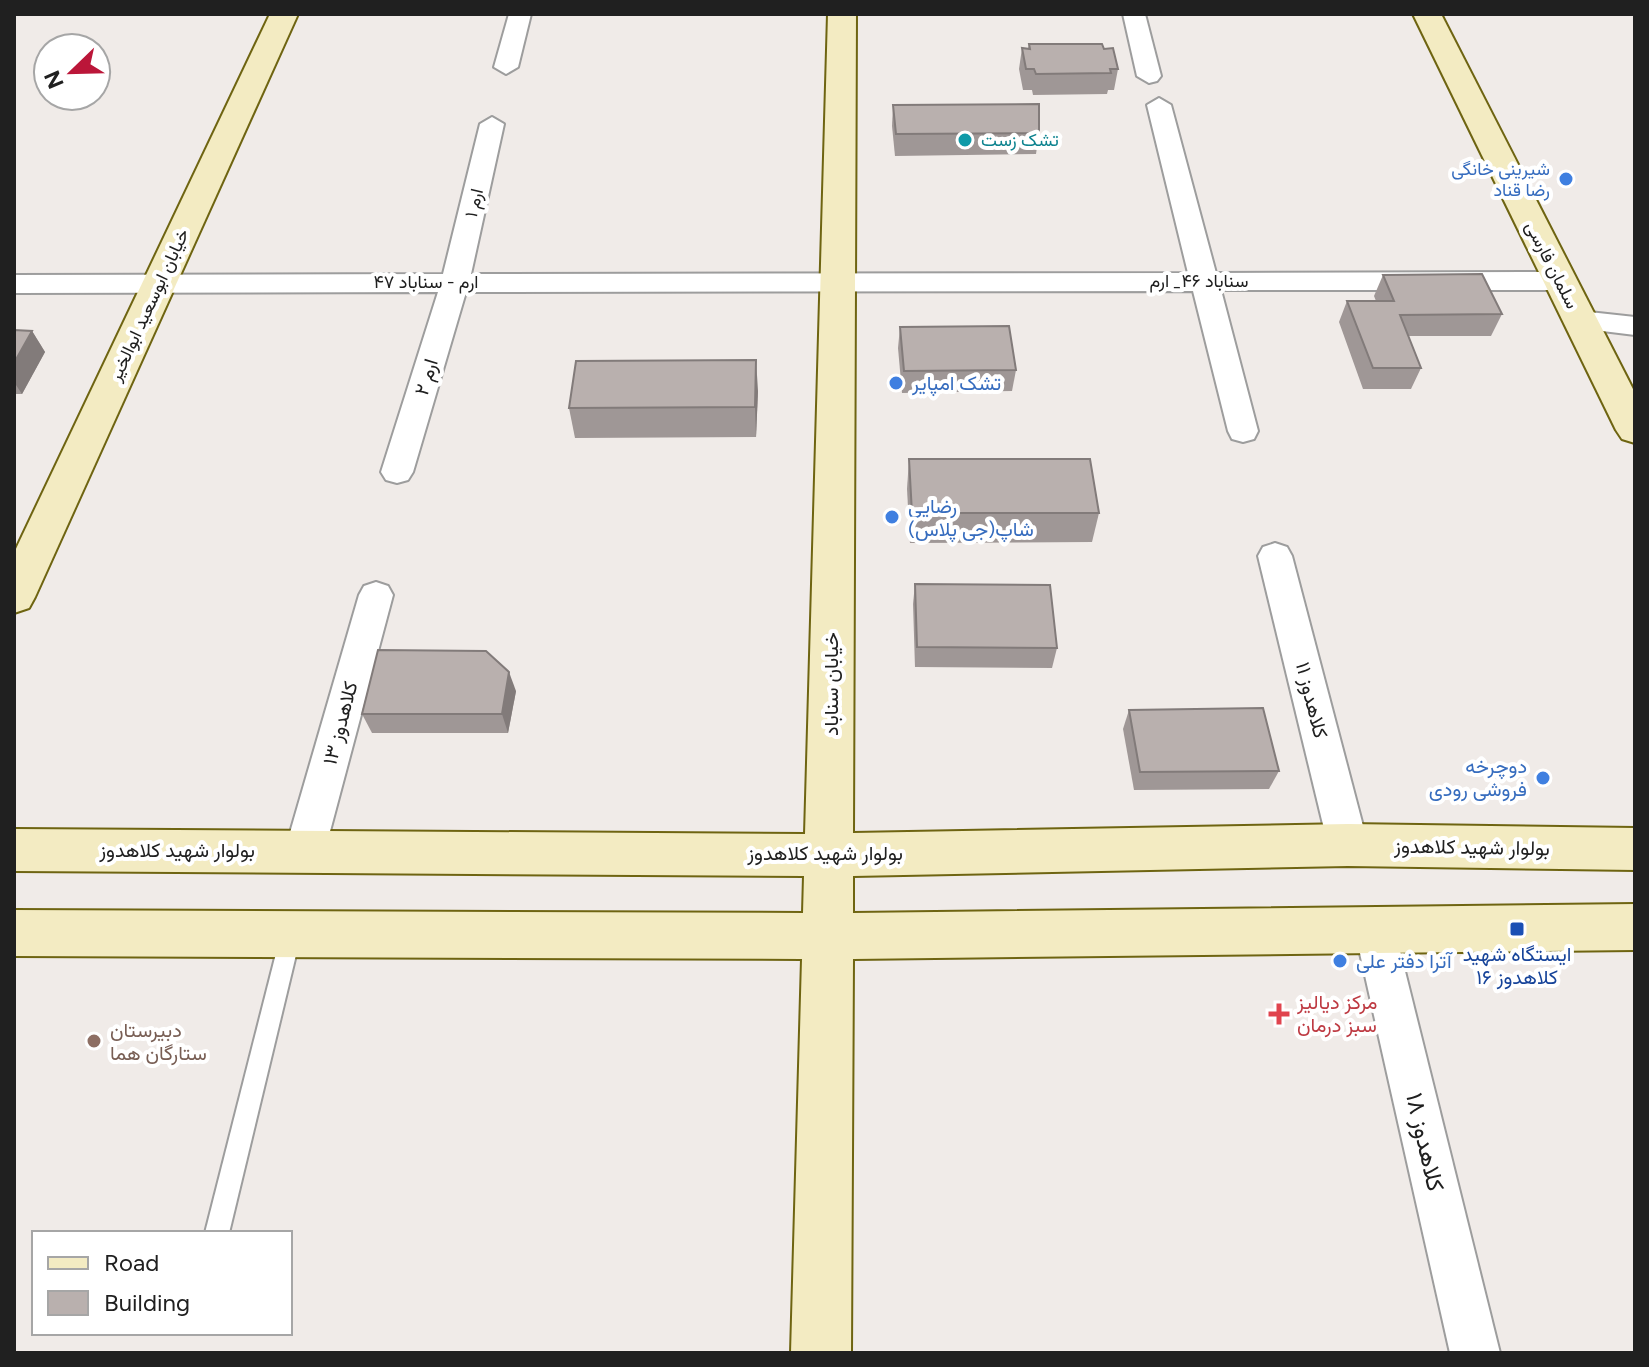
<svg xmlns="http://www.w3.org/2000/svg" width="1649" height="1367" font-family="Figtree,Vazirmatn,sans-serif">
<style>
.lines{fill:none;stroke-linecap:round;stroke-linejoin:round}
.lane-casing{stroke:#9d9d9d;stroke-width:4}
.street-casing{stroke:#9d9d9d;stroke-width:4}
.secondary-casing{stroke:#6e6411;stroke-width:4}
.lane{fill:#fff;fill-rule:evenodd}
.street{fill:#fff;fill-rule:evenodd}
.secondary{fill:#f3ebc2;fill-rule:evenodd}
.wall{fill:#9f9796}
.shaded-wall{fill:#827b7a}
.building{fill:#b9b0ae;stroke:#827b7a;stroke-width:2}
.culture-dot{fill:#0f9aa8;stroke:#fff;stroke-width:3}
.shop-dot{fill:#3f7fe0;stroke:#fff;stroke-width:3}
.transit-dot{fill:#1a4fb4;stroke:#fff;stroke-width:3}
.health-dot{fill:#e0444e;stroke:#fff;stroke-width:3}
.education-dot{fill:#8d6e63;stroke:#fff;stroke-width:3}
.labels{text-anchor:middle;stroke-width:8;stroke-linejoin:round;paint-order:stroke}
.far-culture-label{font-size:18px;fill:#0d838f;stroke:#fff;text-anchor:start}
.far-shop-label{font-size:18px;fill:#366cbe;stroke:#fff;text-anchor:end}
.far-street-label{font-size:18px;fill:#202020;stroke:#fff}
.street-label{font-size:20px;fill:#202020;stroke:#fff}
.shop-label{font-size:20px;fill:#366cbe;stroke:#fff;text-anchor:start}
.transit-label{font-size:20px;fill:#164399;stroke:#fff}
.health-label{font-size:20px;fill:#be3a42;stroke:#fff;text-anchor:start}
.education-label{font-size:20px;fill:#785e54;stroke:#fff;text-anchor:start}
.near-street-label{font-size:24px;fill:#202020;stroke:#fff}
</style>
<rect width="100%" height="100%" fill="#f0ebe8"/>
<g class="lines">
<defs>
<path id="lane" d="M291,925L298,927L301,934L229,1233H205L281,934L284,927Z"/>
<g id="street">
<path d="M509,14H531L518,67L506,74L494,67Z"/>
<path d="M1123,14H1145L1161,76L1157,81L1149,83L1137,76Z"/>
<path d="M1159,98L1171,105L1216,273L1561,272L1571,275L1575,281L1571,287L1561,290H1221L1258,431L1254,439L1243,442L1232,439L1228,431L1193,291L466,292L413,472L408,480L397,483L386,480L381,472L438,292L14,293V275L443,274L480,124L492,117L504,124L471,274L1188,273L1147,105Z"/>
<path d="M1580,311L1635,317V335L1570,327L1566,320L1570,313Z"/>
<path d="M1275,543L1287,547L1292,556L1368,845L1362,857L1348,862L1334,857L1328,845L1258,556L1263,547Z"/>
<path d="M376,582L388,586L393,595L325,850L319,862L305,867L291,862L285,850L359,595L364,586Z"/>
<path d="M1375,912L1389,918L1395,931L1500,1353H1450L1355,931L1361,918Z"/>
</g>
<g id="secondary">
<path d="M270,14H298L35,597L29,608L14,613V553Z"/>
<path d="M828,14H856L853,833L1348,824L1635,828V870L1348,866L853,876V913L1635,904V950L853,959L851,1353H791L802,959L14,956V910L803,913L804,876L14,871V829L805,834Z"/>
<path d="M1413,14H1441L1635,393V443L1622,439L1616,430Z"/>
</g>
</defs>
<!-- lane casing -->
<use href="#lane" class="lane-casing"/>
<!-- street casing -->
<use href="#street" class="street-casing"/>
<!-- secondary casing -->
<use href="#secondary" class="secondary-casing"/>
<!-- lane -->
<use href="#lane" class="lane"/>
<!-- street -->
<use href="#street" class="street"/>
<!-- secondary -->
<use href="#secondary" class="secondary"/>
</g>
<!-- wall -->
<g class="wall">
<path d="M133,14H218L217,16H134Z"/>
<path d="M1029,44L1104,49L1118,69L1114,90H1108L1107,94L1033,95L1032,90H1023L1019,69L1022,48L1028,49Z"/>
<path d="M893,105L1039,133L1036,154L895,156L892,126Z"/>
<path d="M1383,275L1502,314L1491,336H1408L1421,368L1411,389H1363L1339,322L1347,301H1376L1374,296Z"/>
<path d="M900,327L1016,370L1012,391L902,393L898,348Z"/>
<path d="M14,330L32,331L45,352L22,394H14Z"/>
<path d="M758,391L756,437L575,438L569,408Z"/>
<path d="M909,459L1099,513L1092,542L910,543L907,489Z"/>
<path d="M915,584L1057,648L1052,668L915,667L913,604Z"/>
<path d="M516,691L508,733H372L362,714Z"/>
<path d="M1129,710L1279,771L1269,789L1134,790L1123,729Z"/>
</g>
<!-- shaded-wall -->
<g class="shaded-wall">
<path d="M32,331L45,352L22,394L14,382V363Z"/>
<path d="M756,360L758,391L756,437L755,407Z"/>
<path d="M509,672L516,691L508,733L502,714Z"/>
</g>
<!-- building -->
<g class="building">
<path d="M1029,44H1102L1104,49L1113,48L1118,69H1110L1111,73L1036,74L1034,69H1026L1022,48L1030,49Z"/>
<path d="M1039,104V133L896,134L893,105Z"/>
<path d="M1482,274L1502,314L1400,315L1421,368H1373L1347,301H1394L1383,275Z"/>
<path d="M1009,326L1016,370L904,371L900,327Z"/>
<path d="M14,330L32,331L14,363Z"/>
<path d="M756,360L755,407L569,408L576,361Z"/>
<path d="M909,459H1090L1099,513H912Z"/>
<path d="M915,584L1050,585L1057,648L917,647Z"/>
<path d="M378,650L486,651L509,672L502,714H362Z"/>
<path d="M1263,708L1279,771L1140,772L1129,710Z"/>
</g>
<!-- markers -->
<circle class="culture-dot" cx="965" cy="140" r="8"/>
<g class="shop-dot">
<circle cx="1566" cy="179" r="8"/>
<circle cx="896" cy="383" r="8"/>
<circle cx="892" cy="517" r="8"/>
<circle cx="1543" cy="778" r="8"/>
<circle cx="1340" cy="961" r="8"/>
</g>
<rect class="transit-dot" x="1509" y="921" width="16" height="16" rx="4"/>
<path class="health-dot" d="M1275 1002h8v8h8v8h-8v8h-8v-8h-8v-8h8z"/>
<circle class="education-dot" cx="94" cy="1041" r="8"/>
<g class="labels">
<!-- far-culture labels -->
<g class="far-culture-label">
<text x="981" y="146">تشک زست</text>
</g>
<!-- far-shop labels -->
<g class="far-shop-label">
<text x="1550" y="175">شیرینی خانگی<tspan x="1550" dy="21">رضا قناد</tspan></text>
</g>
<!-- far-street labels -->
<g class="far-street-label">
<text transform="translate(474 203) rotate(-77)" y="6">ارم ۱</text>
<text transform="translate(1552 265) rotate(63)" y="6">سلمان فارسی</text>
<text x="1199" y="287">سناباد ۴۶_ ارم</text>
<text x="426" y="288">ارم - سناباد ۴۷</text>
<text transform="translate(149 305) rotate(-65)" y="6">خیابان ابوسعید ابوالخیر</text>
</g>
<!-- street labels -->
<g class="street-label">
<text transform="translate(426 377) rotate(-73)" y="7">ارم ۲</text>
<text transform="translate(831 684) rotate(-90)" y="7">خیابان سناباد</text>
<text transform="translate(1312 700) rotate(76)" y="7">کلاهدوز ۱۱</text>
<text transform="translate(340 723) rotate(-75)" y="7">کلاهدوز ۱۳</text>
<text transform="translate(1472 847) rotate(1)" y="7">بولوار شهید کلاهدوز</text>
<text x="177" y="857">بولوار شهید کلاهدوز</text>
<text x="825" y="860">بولوار شهید کلاهدوز</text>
</g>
<!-- shop labels -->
<g class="shop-label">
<text x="912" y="390">تشک امپایر</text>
<text x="908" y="513">رضایی<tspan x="908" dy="23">شاپ(جی پلاس)</tspan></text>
<text x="1527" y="773" text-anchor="end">دوچرخه<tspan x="1527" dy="23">فروشی رودی</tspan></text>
<text x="1356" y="968">آترا دفتر علی</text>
</g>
<!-- transit labels -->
<g class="transit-label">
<text x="1517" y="961">ایستگاه شهید<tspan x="1517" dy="23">کلاهدوز ۱۶</tspan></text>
</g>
<!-- health labels -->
<g class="health-label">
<text x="1297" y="1009">مرکز دیالیز<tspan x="1297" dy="23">سبز درمان</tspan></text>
</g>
<!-- education labels -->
<g class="education-label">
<text x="110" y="1037">دبیرستان<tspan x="110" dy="23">ستارگان هما</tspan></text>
</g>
<!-- near-street labels -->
<g class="near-street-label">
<text transform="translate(1425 1142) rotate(77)" y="8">کلاهدوز ۱۸</text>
</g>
</g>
<!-- border -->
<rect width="1649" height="1367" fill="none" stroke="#202020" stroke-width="32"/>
<!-- legend -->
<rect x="32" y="1231" width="260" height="104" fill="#ffffff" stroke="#a6a6a6" stroke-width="2"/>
<rect x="48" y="1257" width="40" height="12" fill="#f3ebc2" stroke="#a6a6a6" stroke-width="2"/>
<text x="104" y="1271" font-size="24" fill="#202020">Road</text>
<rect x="48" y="1291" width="40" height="24" fill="#b9b0ae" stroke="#a6a6a6" stroke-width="2"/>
<text x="104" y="1311" font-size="24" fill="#202020">Building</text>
<!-- north arrow -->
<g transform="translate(72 72) rotate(247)"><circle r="38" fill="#ffffff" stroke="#a6a6a6" stroke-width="2"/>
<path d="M0-6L14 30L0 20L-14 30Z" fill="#bb1639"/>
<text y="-12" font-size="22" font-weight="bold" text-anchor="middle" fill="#202020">N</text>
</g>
</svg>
